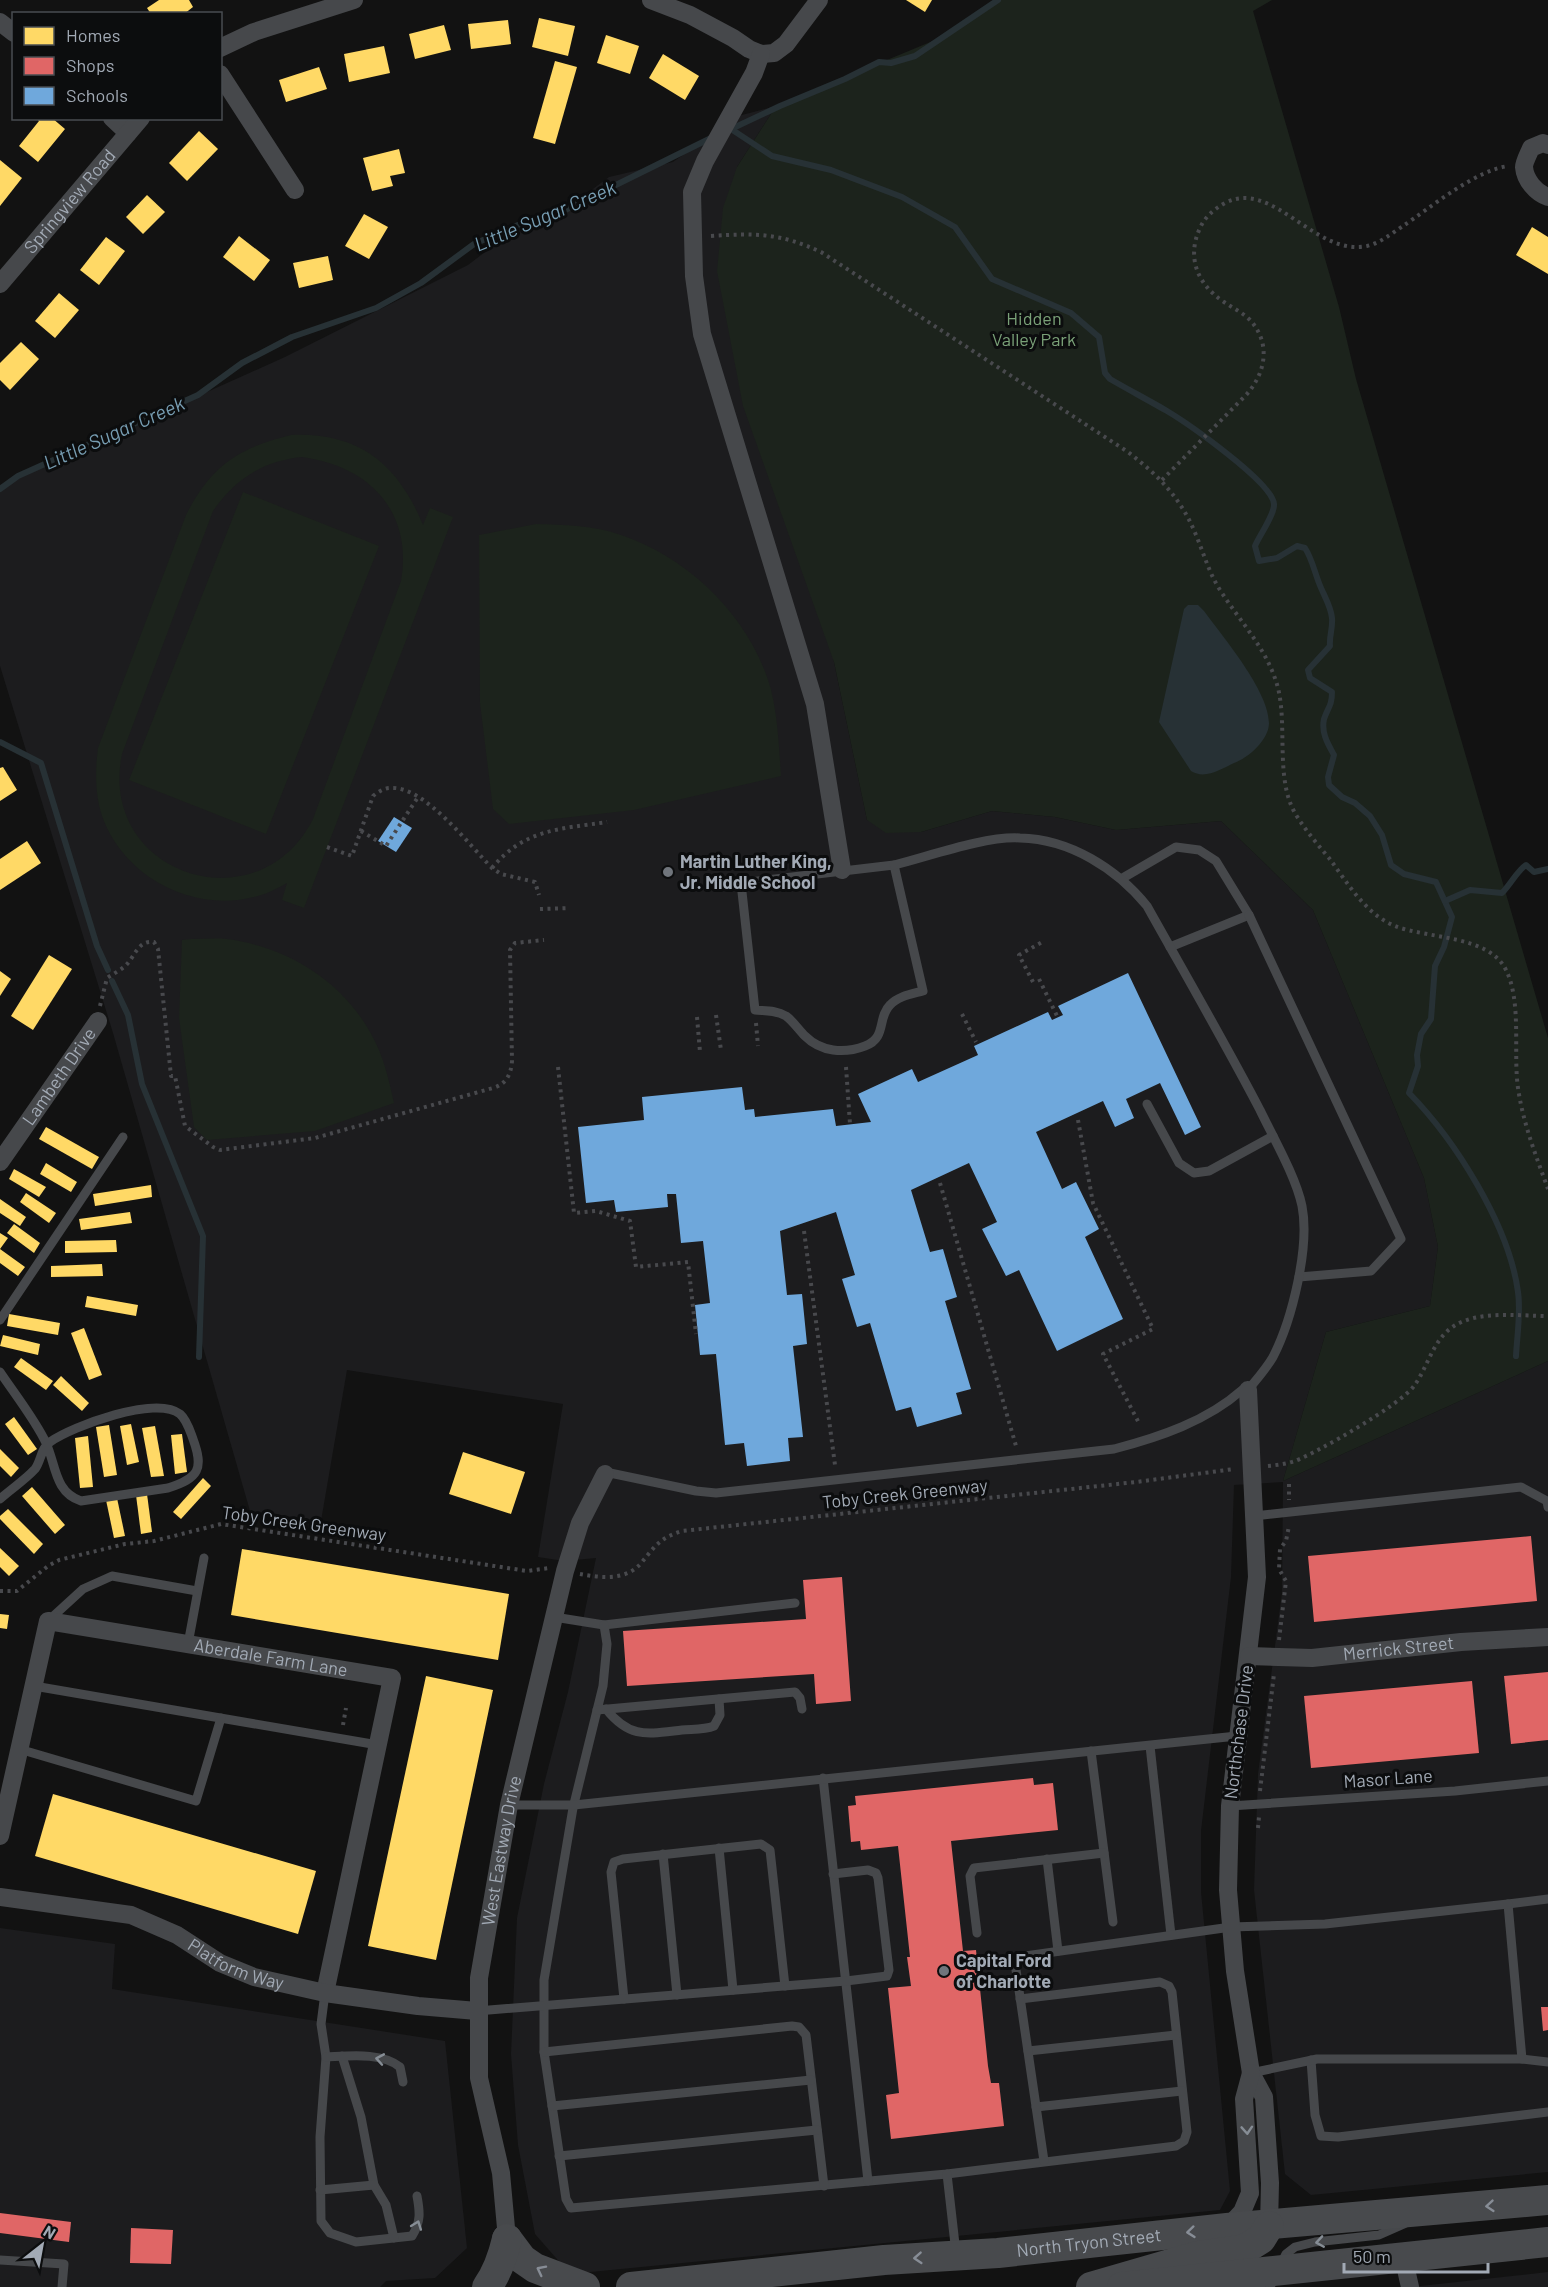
<svg xmlns="http://www.w3.org/2000/svg" width="1548" height="2287" font-family="Barlow,sans-serif">
<style>
.built{fill:#1c1c1e}
.green{fill:#1c231c;fill-rule:evenodd}
.water{fill:#273135}
.homes{fill:#ffd966}
.shops{fill:#e06666}
.schools{fill:#6fa8dc}
.lines{fill:none;stroke-linecap:round;stroke-linejoin:round}
.stream{stroke:#273135;stroke-width:6}
.path{stroke:#48494d;stroke-width:4;stroke-dasharray:3 4.5;stroke-linecap:butt}
.lane{stroke:#46484b;stroke-width:9}
.street{stroke:#46484b;stroke-width:18}
.primary{stroke:#484a4d;stroke-width:30}
.oneway{stroke:#868d95}
.oneway2{stroke:#878d96}
.poi-dot{fill:#70757c;stroke:#0c0d0e;stroke-width:2}
.labels{text-anchor:middle;stroke-width:6;stroke-linejoin:round;paint-order:stroke}
.street-label{font-size:18px;fill:#a2aab5;stroke:#0c0d0e}
.park-label{font-size:18px;fill:#7aa178;stroke:#0c0d0e}
.poi-label{font-size:18px;font-weight:bold;fill:#a2aab5;stroke:#0c0d0e;text-anchor:start}
.water-label{font-size:20px;font-style:italic;fill:#779db2;stroke:#0c0d0e}
</style>
<rect width="100%" height="100%" fill="#121212"/>
<!-- built -->
<g class="built">
<path d="M776,106L737,167L834,662L867,820L921,832L992,811L1055,817L1116,830L1221,821L1313,910L1424,1178L1438,1247L1430,1306L1326,1332L1283,1481L1548,1361V2172L1311,2195L1285,2174L1254,1890L1258,1774L1282,1593L1283,1482L1234,1485L1231,1577L1201,1831V1892L1230,2191L1220,2210L570,2274L535,2234L518,2145L511,2054L517,1918L544,1784L568,1692L596,1558L564,1561L538,1557L563,1404L347,1370L321,1521L250,1511L113,1033L0,666V485L285,357L468,265L518,227L558,215L609,177L673,162L738,116Z"/>
<path d="M0,1928L115,1944L112,1989L445,2041L467,2248L435,2278L386,2281L380,2287H0Z"/>
<path d="M1548,2272V2287H1411Z"/>
</g>
<!-- green -->
<g class="green">
<path d="M994,0H1272L1253,11L1339,307L1356,379L1548,1038V1361L1283,1481L1326,1332L1430,1306L1438,1247L1424,1178L1313,910L1221,821L1116,830L1055,817L992,811L921,832L886,833L867,820L834,662L743,406L717,271L723,208L737,167L776,106L940,38Z"/>
<path d="M291,435C359,432 398,464 423,525L430,508L453,517L304,908L282,900L287,883C278,888 269,893 258,896C196,914 124,879 102,816C95,795 95,770 98,748L186,515C211,466 238,448 291,435ZM302,457C369,466 413,511 401,581L313,819C258,928 97,874 122,754L213,511C235,479 263,461 302,457Z"/>
<path d="M243,492L379,546L266,834L129,780Z"/>
<path d="M536,524C564,525 594,525 621,535C690,558 752,619 771,690C778,718 779,747 781,776L634,810L509,824L493,809L480,703L479,535Z"/>
<path d="M191,939C203,939 215,938 227,939C294,948 352,987 379,1050C386,1067 390,1085 394,1103L315,1131L207,1140L194,1127L179,1018L182,940Z"/>
</g>
<!-- water -->
<path class="water" d="M1188,605H1198L1204,611C1223,637 1269,691 1269,723C1269,740 1248,758 1234,763C1221,769 1205,780 1191,771L1159,722L1184,609Z"/>
<!-- homes -->
<g class="homes">
<path d="M159,0H189L193,7L184,14H151L147,8Z"/>
<path d="M906,0H932L925,12Z"/>
<path d="M539,18L575,26L568,56L532,47Z"/>
<path d="M508,20L511,44L471,49L468,24Z"/>
<path d="M444,25L451,50L415,59L409,34Z"/>
<path d="M606,35L639,46L630,74L597,63Z"/>
<path d="M384,46L390,73L349,82L344,54Z"/>
<path d="M663,54L699,76L685,100L649,78Z"/>
<path d="M555,61L577,67L555,144L533,138Z"/>
<path d="M319,67L327,89L286,102L279,80Z"/>
<path d="M36,118H52L65,129L38,162L19,146L39,121Z"/>
<path d="M199,131L218,149L187,181L169,163Z"/>
<path d="M399,149L405,173L390,176L393,186L372,191L363,158Z"/>
<path d="M0,160L22,178L0,206Z"/>
<path d="M147,195L165,212L143,234L126,217Z"/>
<path d="M364,214L388,227L369,259L345,246Z"/>
<path d="M1532,227L1548,237V274L1516,255Z"/>
<path d="M239,236L270,260L254,281L223,257Z"/>
<path d="M106,237L125,251L99,285L80,270Z"/>
<path d="M328,256L333,280L299,288L293,263Z"/>
<path d="M59,293L79,310L55,338L35,321Z"/>
<path d="M21,342L39,359L10,390L0,380V363Z"/>
<path d="M3,767L17,790L0,801V768Z"/>
<path d="M27,841L41,863L0,890V859Z"/>
<path d="M49,955L72,969L33,1030L11,1016Z"/>
<path d="M0,971L11,979L0,996Z"/>
<path d="M46,1127L99,1157L92,1169L39,1139Z"/>
<path d="M46,1163L77,1182L71,1192L40,1174Z"/>
<path d="M14,1169L46,1187L39,1197L9,1179Z"/>
<path d="M151,1185L152,1197L95,1206L93,1194Z"/>
<path d="M26,1193L56,1213L49,1223L20,1202Z"/>
<path d="M0,1199L26,1217L20,1226L0,1213Z"/>
<path d="M130,1212L132,1223L81,1230L79,1219Z"/>
<path d="M14,1224L40,1243L34,1253L7,1233Z"/>
<path d="M0,1233L8,1238L0,1249L25,1267L18,1276L0,1263Z"/>
<path d="M116,1240L117,1252L65,1253V1241Z"/>
<path d="M102,1264L103,1276L51,1277V1266Z"/>
<path d="M87,1296L138,1305L136,1316L85,1307Z"/>
<path d="M9,1314L60,1323L58,1335L7,1326Z"/>
<path d="M84,1328L102,1375L89,1380L71,1333Z"/>
<path d="M3,1335L40,1344L38,1355L0,1346Z"/>
<path d="M21,1358L53,1381L46,1390L14,1367Z"/>
<path d="M61,1376L89,1403L82,1411L53,1385Z"/>
<path d="M14,1417L37,1449L28,1455L5,1424Z"/>
<path d="M131,1424L139,1462L127,1465L120,1426Z"/>
<path d="M109,1425L117,1475L104,1477L96,1427Z"/>
<path d="M155,1426L164,1476L151,1477L142,1428Z"/>
<path d="M182,1434L187,1472L175,1474L171,1435Z"/>
<path d="M88,1436L93,1487L80,1488L75,1438Z"/>
<path d="M0,1449L19,1468L11,1477L0,1466Z"/>
<path d="M463,1452L525,1472L511,1514L449,1494Z"/>
<path d="M203,1478L211,1486L181,1519L173,1512Z"/>
<path d="M32,1487L65,1525L55,1534L22,1496Z"/>
<path d="M147,1494L152,1532L141,1534L136,1495Z"/>
<path d="M117,1498L125,1536L114,1538L106,1500Z"/>
<path d="M8,1509L43,1544L34,1554L0,1519V1516Z"/>
<path d="M0,1548L19,1566L9,1576L0,1567Z"/>
<path d="M242,1549L509,1594L498,1660L231,1615Z"/>
<path d="M0,1614L9,1615L7,1629L0,1628Z"/>
<path d="M426,1676L493,1690L436,1960L368,1946Z"/>
<path d="M53,1794L316,1871L298,1934L35,1856Z"/>
</g>
<!-- shops -->
<g class="shops">
<path d="M1531,1536L1537,1601L1314,1622L1308,1556Z"/>
<path d="M842,1577L851,1701L816,1704L814,1674L627,1686L623,1631L806,1619L803,1580Z"/>
<path d="M1548,1672V1740L1511,1744L1504,1676Z"/>
<path d="M1472,1681L1479,1753L1311,1768L1304,1696Z"/>
<path d="M1033,1778L1034,1785L1053,1783L1058,1830L951,1841L963,1951L976,1950L988,2066L991,2083H999L1004,2126L891,2139L886,2095L899,2093L888,1988L911,1986L907,1957H910L898,1846L861,1850L860,1841L851,1842L848,1806L856,1805L855,1796Z"/>
<path d="M1541,2007H1548V2030L1543,2031Z"/>
<path d="M0,2213L71,2222L69,2242L0,2233Z"/>
<path d="M131,2228L173,2230L171,2264L130,2263Z"/>
</g>
<!-- schools -->
<g class="schools">
<path d="M394,817L412,828L396,852L378,841Z"/>
<path d="M1128,973L1201,1127L1185,1135L1160,1083L1126,1099L1134,1118L1115,1127L1103,1101L1036,1132L1062,1189L1076,1182L1099,1229L1085,1237L1123,1319L1057,1351L1019,1270L1006,1276L982,1229L997,1222L969,1163L911,1190L930,1252L943,1249L957,1297L945,1301L971,1389L956,1393L962,1414L917,1427L911,1407L896,1411L870,1323L857,1327L842,1279L855,1275L836,1212L780,1231L787,1295L802,1294L807,1344L793,1346L803,1437L788,1438L790,1461L747,1466L744,1443L725,1445L716,1354L700,1355L695,1305L710,1303L703,1241L681,1243L676,1194H667L668,1207L616,1212L614,1200L586,1203L578,1127L644,1120L642,1097L742,1087L745,1110L754,1109L755,1117L833,1109L836,1126L871,1122L858,1094L912,1069L918,1082L978,1055L974,1046L1048,1012L1052,1020L1063,1015L1058,1006Z"/>
</g>
<g class="lines">
<!-- stream -->
<g class="stream">
<path d="M731,129L772,156L831,170L902,197L955,227L992,279L1071,313L1099,337L1105,373L1110,379C1129,390 1148,400 1167,411C1187,423 1272,482 1274,504C1275,514 1259,536 1255,546L1259,561L1277,558L1297,546L1305,548C1312,559 1314,570 1319,583C1323,594 1331,606 1332,618C1333,628 1329,636 1330,646L1308,670L1310,678L1332,692C1332,706 1328,707 1324,719C1321,733 1328,744 1334,755L1328,777L1329,785L1342,797L1355,803L1370,816L1382,835L1391,865L1404,874L1436,882L1452,917L1444,947L1435,966L1431,1019L1421,1034L1417,1055L1418,1066L1409,1093C1455,1140 1509,1225 1518,1292C1521,1312 1517,1336 1516,1356"/>
<path d="M729,130L780,106L845,79L879,62L891,63L915,56L998,0"/>
<path d="M0,489L18,476L198,395L242,363L292,337L376,308L421,283L474,244L518,225L549,218L711,138"/>
<path d="M0,742L41,763L97,946L108,970"/>
<path d="M1445,901L1470,890L1502,893C1511,884 1517,871 1526,865L1534,872L1548,869"/>
<path d="M112,981L128,1015L142,1084L203,1236L199,1357"/>
</g>
<!-- path -->
<g class="path">
<path d="M711,236C756,233 780,233 821,252L1128,452C1159,476 1181,498 1196,535C1204,554 1209,573 1220,590C1241,623 1268,650 1278,688C1288,729 1274,783 1298,818C1307,832 1318,845 1329,858C1347,882 1365,914 1395,926C1428,939 1489,935 1506,970C1522,1002 1513,1054 1518,1088C1523,1123 1536,1156 1548,1189"/>
<path d="M1162,480L1247,394C1266,372 1271,343 1250,320C1243,313 1233,308 1224,302C1198,285 1186,258 1200,228C1205,217 1214,209 1225,203C1273,178 1315,257 1367,246C1380,243 1391,234 1403,226C1430,208 1477,169 1509,166"/>
<path d="M361,831L386,846L418,797"/>
<path d="M327,847L352,856L373,796C378,792 384,788 390,788C424,785 470,846 492,868L501,874L535,882L539,895"/>
<path d="M492,868C524,829 560,829 607,822"/>
<path d="M540,909L570,908"/>
<path d="M1039,979L1057,1016"/>
<path d="M1033,982L1019,955L1044,941"/>
<path d="M100,1006L107,978C113,974 119,971 124,967C135,958 137,940 154,942L158,949L171,1076H175L185,1126L213,1147L220,1150L315,1138L493,1088C506,1084 511,1075 512,1061L510,950L515,943L544,940"/>
<path d="M962,1014L976,1042"/>
<path d="M716,1015L721,1050"/>
<path d="M697,1017L700,1052"/>
<path d="M756,1023L758,1046"/>
<path d="M558,1067L574,1213L596,1211L630,1221L636,1267L688,1262L696,1334"/>
<path d="M846,1067L850,1124"/>
<path d="M1078,1120L1093,1203L1153,1329L1103,1354L1140,1425"/>
<path d="M940,1183L1016,1446"/>
<path d="M804,1231L835,1465"/>
<path d="M1268,1466C1277,1465 1286,1464 1295,1461C1318,1452 1400,1405 1414,1386C1428,1367 1433,1339 1454,1326C1479,1310 1519,1316 1548,1316"/>
<path d="M1289,1484V1500"/>
<path d="M580,1574C601,1578 627,1581 642,1562C656,1545 660,1538 682,1531L1136,1482L1234,1469"/>
<path d="M0,1591H17L48,1566L59,1560L125,1544L154,1541L221,1524L527,1571L549,1568"/>
<path d="M1279,1640L1286,1581L1279,1569L1280,1549L1286,1541L1289,1526"/>
<path d="M343,1725L346,1708"/>
<path d="M1260,1791L1274,1674"/>
<path d="M1258,1828L1259,1817"/>
</g>
<!-- lane -->
<g class="lane">
<path d="M894,865L923,991C912,994 898,996 890,1005C877,1018 887,1038 865,1046C844,1054 821,1052 805,1036C799,1030 793,1021 786,1016C776,1010 765,1011 755,1010L741,883Z"/>
<path d="M1121,879L1176,847L1199,850L1216,861L1249,915L1170,947"/>
<path d="M1249,915L1401,1239L1371,1271L1299,1277"/>
<path d="M1147,1104L1179,1163L1194,1173L1209,1171L1273,1136"/>
<path d="M0,1320L123,1137"/>
<path d="M0,1372C14,1393 36,1421 46,1443C56,1464 54,1492 81,1501L168,1488C199,1478 204,1469 193,1439C190,1431 187,1420 180,1414C156,1395 73,1426 50,1442C41,1448 41,1461 35,1469C25,1480 11,1489 0,1499"/>
<path d="M605,1474L610,1473L696,1491L716,1493L1114,1449C1160,1437 1207,1421 1242,1390H1248C1257,1379 1266,1369 1273,1357C1292,1320 1310,1247 1302,1206C1296,1177 1273,1137 1260,1110C1224,1041 1185,974 1147,906C1117,869 1070,839 1020,838C985,836 930,856 894,865"/>
<path d="M1254,1516L1521,1487L1547,1501L1548,1507"/>
<path d="M554,1617L604,1625L795,1603"/>
<path d="M48,1621L83,1589L112,1576L197,1591"/>
<path d="M604,1625L607,1644L603,1686L573,1808L544,1980V2052L566,2199L571,2208L947,2174L1176,2146L1184,2141L1187,2132L1172,1992L1169,1986L1160,1982L1020,1999"/>
<path d="M188,1644L204,1558"/>
<path d="M34,1686L378,1745"/>
<path d="M606,1709C630,1739 647,1734 682,1730C692,1729 704,1730 714,1726L720,1715L719,1699"/>
<path d="M597,1710L795,1692L800,1698L802,1709"/>
<path d="M1150,1746L1171,1935"/>
<path d="M19,1749L196,1801L221,1718"/>
<path d="M1091,1751L1113,1922"/>
<path d="M823,1778L868,2181"/>
<path d="M509,1805H574L1237,1736"/>
<path d="M1230,1806L1455,1791L1548,1781"/>
<path d="M719,1848L733,1990"/>
<path d="M663,1854L677,1995"/>
<path d="M1047,1859L1058,1951"/>
<path d="M977,1933L970,1876L974,1868L1104,1853"/>
<path d="M325,1993L321,2024L326,2057L320,2137L321,2221L330,2233L356,2242L412,2236C421,2222 420,2212 417,2196"/>
<path d="M624,1999L611,1872L614,1862L623,1859L761,1844L770,1850L785,1986"/>
<path d="M477,2011L846,1981L887,1976L889,1970L878,1878L876,1873L868,1870L833,1874"/>
<path d="M1028,2051L1176,2035"/>
<path d="M544,2052L792,2026L799,2027L806,2035L824,2186"/>
<path d="M342,2056L361,2117L374,2185L386,2205L394,2238"/>
<path d="M326,2057C349,2056 382,2052 400,2067L403,2082"/>
<path d="M1522,2059L1508,1904L1548,1899"/>
<path d="M1311,2060L1315,2115L1321,2136L1338,2137L1548,2112"/>
<path d="M1251,2073L1317,2059H1522L1548,2062"/>
<path d="M552,2106L811,2080"/>
<path d="M1036,2107L1182,2091"/>
<path d="M559,2156L817,2130"/>
<path d="M1044,2161L1015,1963L1018,1957L1231,1927L1325,1924L1508,1904"/>
<path d="M947,2174L956,2253"/>
<path d="M320,2190L374,2185"/>
<path d="M0,2260L64,2264L62,2287"/>
<path d="M1270,2287L1286,2254L1295,2247L1315,2242L1379,2235L1404,2224"/>
</g>
<!-- street -->
<g class="street">
<path d="M651,0L690,15L733,38L749,49L761,54L774,53L786,44L819,0"/>
<path d="M0,22L14,33"/>
<path d="M220,48L254,32L354,0"/>
<path d="M761,54L754,73L705,161L692,192L694,276L702,334L815,704L842,870"/>
<path d="M220,74L295,190"/>
<path d="M112,118L128,133"/>
<path d="M1548,145L1543,143L1531,148C1529,153 1524,162 1524,167C1525,180 1536,193 1548,197"/>
<path id="s1" d="M0,284L141,118"/>
<path id="s2" d="M0,1162L98,1021"/>
<path d="M1248,1390L1257,1577L1230,1806L1228,1890L1235,1971L1251,2073L1264,2097L1270,2183L1269,2226"/>
<path id="s3" d="M1249,1656L1312,1658L1461,1642L1548,1637"/>
<path id="s4" d="M0,1836L48,1621L392,1678L325,1993"/>
<path id="s5" d="M0,1897L131,1915L177,1935L220,1963L254,1977L325,1993L418,2006L477,2011"/>
<path d="M1227,2228L1242,2212L1250,2193L1244,2099L1251,2073"/>
<path id="s6" d="M507,2239L501,2173L479,2078V1978L509,1805L565,1571L580,1523L605,1474"/>
<path d="M1403,2256L1410,2287"/>
</g>
<!-- primary -->
<g class="primary">
<path d="M507,2239L522,2259L535,2268L585,2287"/>
<path d="M487,2287C498,2272 503,2256 507,2239"/>
<path id="s7" d="M631,2287L884,2260L998,2253L1227,2228L1548,2200"/>
<path d="M1091,2287L1198,2256L1245,2249L1261,2239L1269,2226"/>
<path d="M1122,2287L1548,2242"/>
</g>
</g>
<!-- one-way arrows -->
<defs><path id="oneway-chevron" d="M-2-3.5L2.5 0L-2 3.5" fill="none" stroke-width="1.6" stroke-linecap="round" stroke-linejoin="round" transform="scale(1.5)"/></defs>
<g class="oneway">
<use href="#oneway-chevron" transform="translate(380 2059) rotate(-170)"/>
<use href="#oneway-chevron" transform="translate(1247 2130) rotate(86)"/>
<use href="#oneway-chevron" transform="translate(417 2225) rotate(-70)"/>
<use href="#oneway-chevron" transform="translate(1320 2242) rotate(171)"/>
</g>
<g class="oneway2">
<use href="#oneway-chevron" transform="translate(1490 2206) rotate(175)"/>
<use href="#oneway-chevron" transform="translate(1191 2232) rotate(174)"/>
<use href="#oneway-chevron" transform="translate(918 2258) rotate(176)"/>
<use href="#oneway-chevron" transform="translate(541 2270) rotate(-153)"/>
</g>
<!-- markers -->
<g class="poi-dot">
<circle cx="668" cy="872" r="6"/>
<circle cx="944" cy="1971" r="6"/>
</g>
<g class="labels">
<!-- street labels -->
<g class="street-label">
<text dy="6" stroke="none"><textPath href="#s1" startOffset="108">Springview Road</textPath></text>
<text dy="6" stroke="none"><textPath href="#s2" startOffset="104">Lambeth Drive</textPath></text>
<text transform="translate(905 1494) rotate(-6)" y="6">Toby Creek Greenway</text>
<text transform="translate(304 1524) rotate(8)" y="6">Toby Creek Greenway</text>
<text dy="6" stroke="none"><textPath href="#s3" startOffset="150">Merrick Street</textPath></text>
<text dy="6" stroke="none"><textPath href="#s4" startOffset="446">Aberdale Farm Lane</textPath></text>
<text transform="translate(1239 1732) rotate(-83)" y="6">Northchase Drive</text>
<text transform="translate(1388 1779) rotate(-4)" y="6">Masor Lane</text>
<text dy="6" stroke="none"><textPath href="#s6" startOffset="393">West Eastway Drive</textPath></text>
<text dy="6" stroke="none"><textPath href="#s5" startOffset="249">Platform Way</textPath></text>
<text dy="6" stroke="none"><textPath href="#s7" startOffset="460">North Tryon Street</textPath></text>
</g>
<!-- park labels -->
<g class="park-label">
<text x="1034" y="325">Hidden<tspan x="1034" dy="21">Valley Park</tspan></text>
</g>
<!-- poi labels -->
<g class="poi-label">
<text x="680" y="868">Martin Luther King,<tspan x="680" dy="21">Jr. Middle School</tspan></text>
<text x="956" y="1967">Capital Ford<tspan x="956" dy="21">of Charlotte</tspan></text>
</g>
<!-- water labels -->
<g class="water-label">
<text transform="translate(545 216) rotate(-23)" y="7">Little Sugar Creek</text>
<text transform="translate(114 433) rotate(-24)" y="7">Little Sugar Creek</text>
</g>
</g>
<!-- legend -->
<rect x="12" y="12" width="210" height="108" fill="#0c0d0e" stroke="#484c51" stroke-width="1.5"/>
<rect x="24" y="27" width="30" height="18" fill="#ffd966" stroke="#484c51" stroke-width="1.5"/>
<text x="66" y="42" font-size="18" fill="#a2aab5">Homes</text>
<rect x="24" y="57" width="30" height="18" fill="#e06666" stroke="#484c51" stroke-width="1.5"/>
<text x="66" y="72" font-size="18" fill="#a2aab5">Shops</text>
<rect x="24" y="87" width="30" height="18" fill="#6fa8dc" stroke="#484c51" stroke-width="1.5"/>
<text x="66" y="102" font-size="18" fill="#a2aab5">Schools</text>
<!-- north arrow -->
<g transform="translate(42 2245) rotate(31)" stroke="#0c0d0e" stroke-width="4.5" paint-order="stroke">
<path d="M0-4.5L10 22L0 15L-10 22Z" fill="#a2aab5"/>
<text y="-9" font-size="16" font-weight="bold" text-anchor="middle" fill="#a2aab5">N</text>
</g>
<!-- scale -->
<path d="M1344 2263v9h144v-9" fill="none" stroke="#a2aab5" stroke-width="3"/>
<text x="1353" y="2263" font-size="18" fill="#a2aab5" stroke="#0c0d0e" stroke-width="4.5" paint-order="stroke">50 m</text>
</svg>
